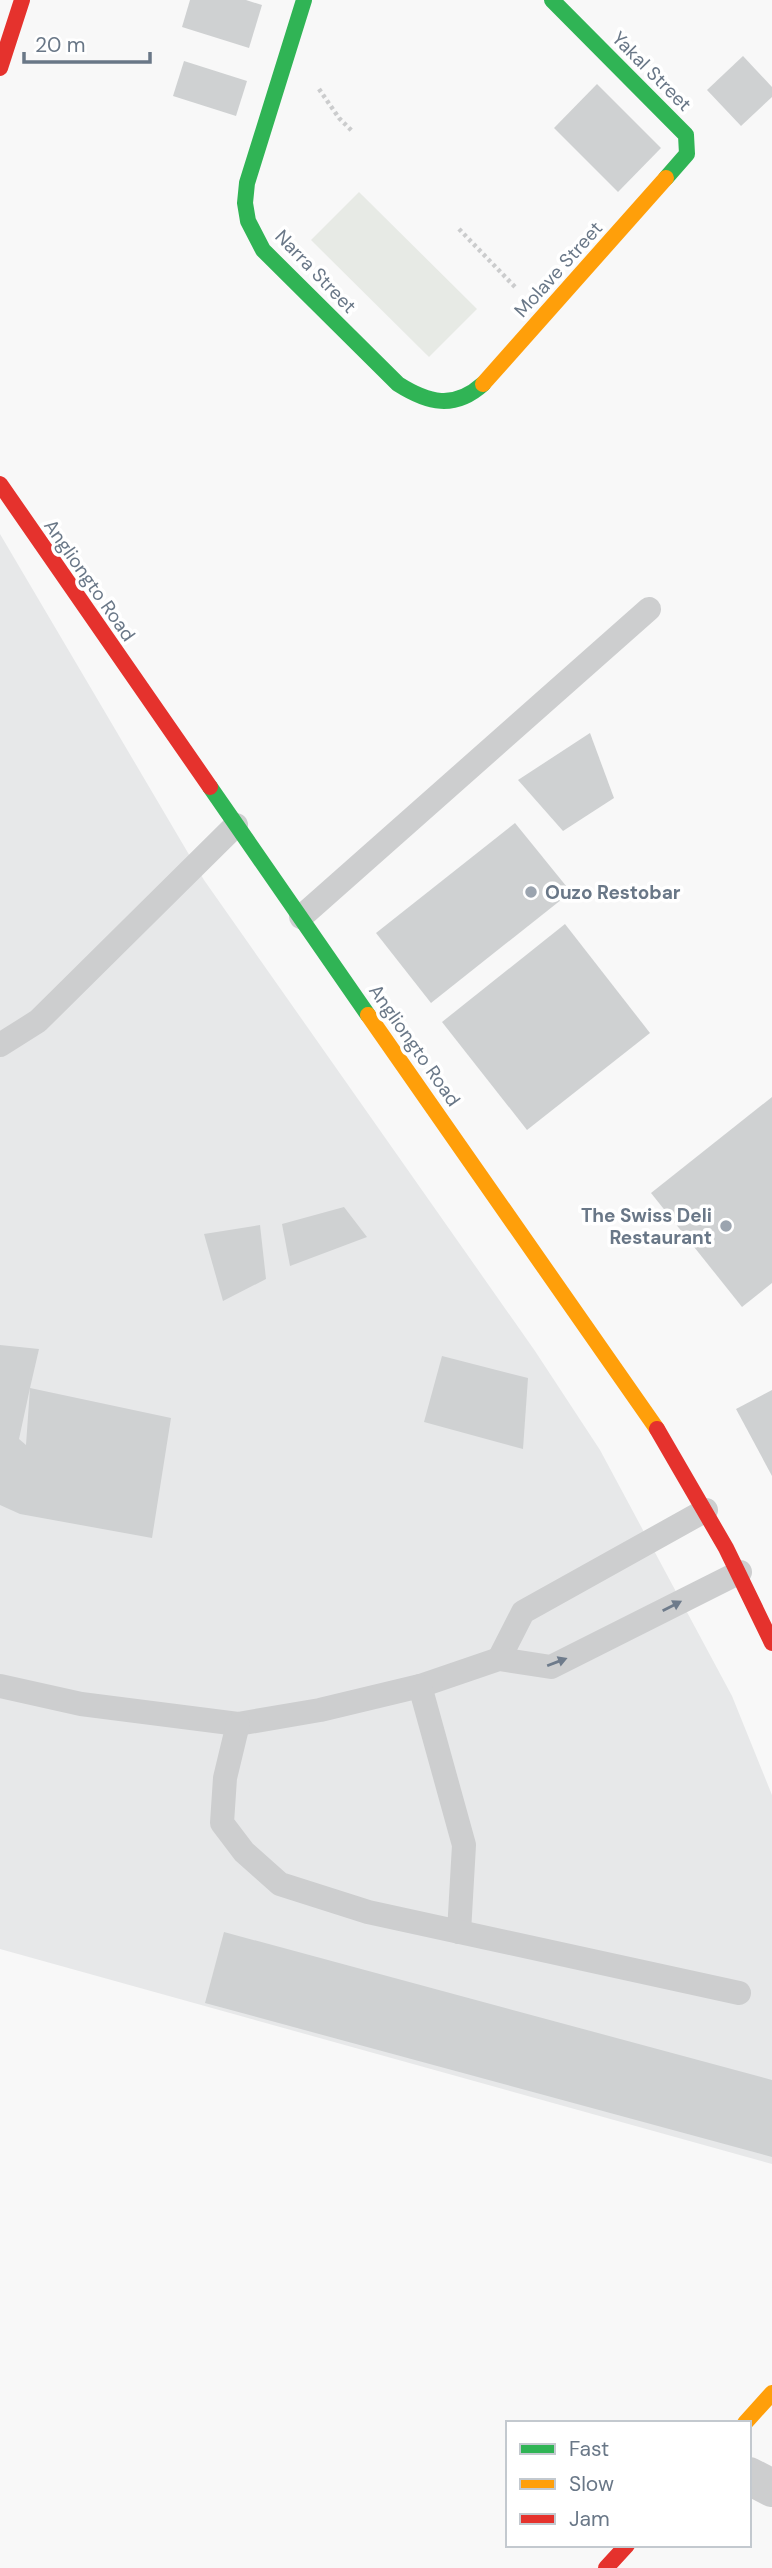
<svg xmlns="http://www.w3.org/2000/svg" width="772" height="2568" font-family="'DM Sans',sans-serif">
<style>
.built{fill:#e7e8e9}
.green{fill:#e7eae5}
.building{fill:#cfd1d2}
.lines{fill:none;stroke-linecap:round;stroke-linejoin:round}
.path{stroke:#cbcccd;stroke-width:4.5;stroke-dasharray:3.5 3.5;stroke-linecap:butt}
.lane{stroke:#cdcecf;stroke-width:24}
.street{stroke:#cdcecf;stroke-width:38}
.fast{stroke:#30b455;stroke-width:16}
.slow{stroke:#ff9f0a;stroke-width:16}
.jam{stroke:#e5322d;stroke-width:16}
.oneway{fill:#6e7b8b}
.poi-dot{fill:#9ba4af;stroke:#fff;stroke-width:2.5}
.labels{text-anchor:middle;stroke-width:7;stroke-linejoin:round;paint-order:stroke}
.street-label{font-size:19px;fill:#697787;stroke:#fff}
.poi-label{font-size:19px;font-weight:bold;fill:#697787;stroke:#fff;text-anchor:start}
</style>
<rect width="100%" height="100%" fill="#f8f8f8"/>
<!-- built -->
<path class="built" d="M0,534L204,880L535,1351L600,1450L732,1696L772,1795V2164L0,1949Z"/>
<!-- green -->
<path class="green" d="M359,192L477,309L429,357L311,240Z"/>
<!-- building -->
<g class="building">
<path d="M190,0H246L262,5L249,48L182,27Z"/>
<path d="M743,56L772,87V97L741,126L707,90Z"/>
<path d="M184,61L247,81L236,116L173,96Z"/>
<path d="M597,84L661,148L618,192L554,128Z"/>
<path d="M590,733L614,798L563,831L518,780Z"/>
<path d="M515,823L571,892L431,1003L376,933Z"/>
<path d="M565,924L650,1033L527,1130L442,1022Z"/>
<path d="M772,1097V1283L742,1307L651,1193Z"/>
<path d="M344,1207L367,1237L290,1266L282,1224Z"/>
<path d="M260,1225L266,1279L223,1301L204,1234Z"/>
<path d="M0,1345L39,1349L30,1388L19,1439L26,1445L30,1388L171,1418L152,1538L20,1514L0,1505Z"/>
<path d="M442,1356L528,1378L523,1449L424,1422Z"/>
<path d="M772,1390V1476L736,1409Z"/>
<path d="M224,1932L772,2080V2157L205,2003Z"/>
</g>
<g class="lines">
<!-- path -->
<g class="path">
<path d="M319,89L339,118L353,132"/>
<path d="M459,229L516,288"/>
</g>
<!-- lane -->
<g class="lane">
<path d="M301,917L649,609"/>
<path d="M0,1045L38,1021L236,825"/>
<path d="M499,1659L523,1612L706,1510"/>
<path d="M0,1686L81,1704L238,1724L320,1710L420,1686L499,1659L551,1667L740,1572"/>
<path d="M420,1686L464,1845L459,1932"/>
<path d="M238,1724L225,1778L222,1823L244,1852L280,1884L368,1912L739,1993"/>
</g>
<!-- street -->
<path class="street" d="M749,2476L772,2488"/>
<!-- fast -->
<g class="fast">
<path d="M304,0L247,183L245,203L248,221L263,250L398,384C428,403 454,410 483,384"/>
<path d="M552,0L686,135L687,154L666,178"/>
<path d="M210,787L368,1015"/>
</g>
<!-- slow -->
<g class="slow">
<path d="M483,384L666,178"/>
<path d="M368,1015L657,1429"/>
<path d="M745,2423L772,2393"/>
</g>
<!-- jam -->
<g class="jam">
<path d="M0,68L22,0"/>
<path d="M0,484L210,787"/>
<path d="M657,1429L726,1548L772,1643"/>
<path d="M606,2568L627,2545"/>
</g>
</g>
<!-- one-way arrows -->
<defs><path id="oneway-solid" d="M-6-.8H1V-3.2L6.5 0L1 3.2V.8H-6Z" transform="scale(1.75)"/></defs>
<g class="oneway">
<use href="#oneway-solid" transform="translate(672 1606) rotate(-27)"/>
<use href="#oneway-solid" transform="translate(557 1662) rotate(-21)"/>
</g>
<!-- markers -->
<g class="poi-dot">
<circle cx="531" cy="892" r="7"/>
<circle cx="726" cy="1226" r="7"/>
</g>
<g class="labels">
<!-- street labels -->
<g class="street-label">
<text transform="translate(652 71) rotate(45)" y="7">Yakal Street</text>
<text transform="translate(558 269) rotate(-48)" y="7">Molave Street</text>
<text transform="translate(316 271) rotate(46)" y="7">Narra Street</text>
<text transform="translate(90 580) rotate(55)" y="7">Angliongto Road</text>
<text transform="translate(415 1045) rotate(55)" y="7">Angliongto Road</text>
</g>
<!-- poi labels -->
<g class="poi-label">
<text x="545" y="899">Ouzo Restobar</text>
<text x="712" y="1222" text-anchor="end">The Swiss Deli<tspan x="712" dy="22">Restaurant</tspan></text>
</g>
</g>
<!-- legend -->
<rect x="506" y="2421" width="245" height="126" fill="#ffffff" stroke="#c3c9cf" stroke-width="2"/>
<rect x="520" y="2444" width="35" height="10" fill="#30b455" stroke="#c3c9cf" stroke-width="2"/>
<text x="569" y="2456" font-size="21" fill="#697787">Fast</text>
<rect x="520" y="2479" width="35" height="10" fill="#ff9f0a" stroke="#c3c9cf" stroke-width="2"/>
<text x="569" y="2491" font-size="21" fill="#697787">Slow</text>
<rect x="520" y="2514" width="35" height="10" fill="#e5322d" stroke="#c3c9cf" stroke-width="2"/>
<text x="569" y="2526" font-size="21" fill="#697787">Jam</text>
<!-- scale -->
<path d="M24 52v10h126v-10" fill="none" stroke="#697787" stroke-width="3.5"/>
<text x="35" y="52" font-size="21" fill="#697787" stroke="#ffffff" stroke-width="5" paint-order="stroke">20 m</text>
</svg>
